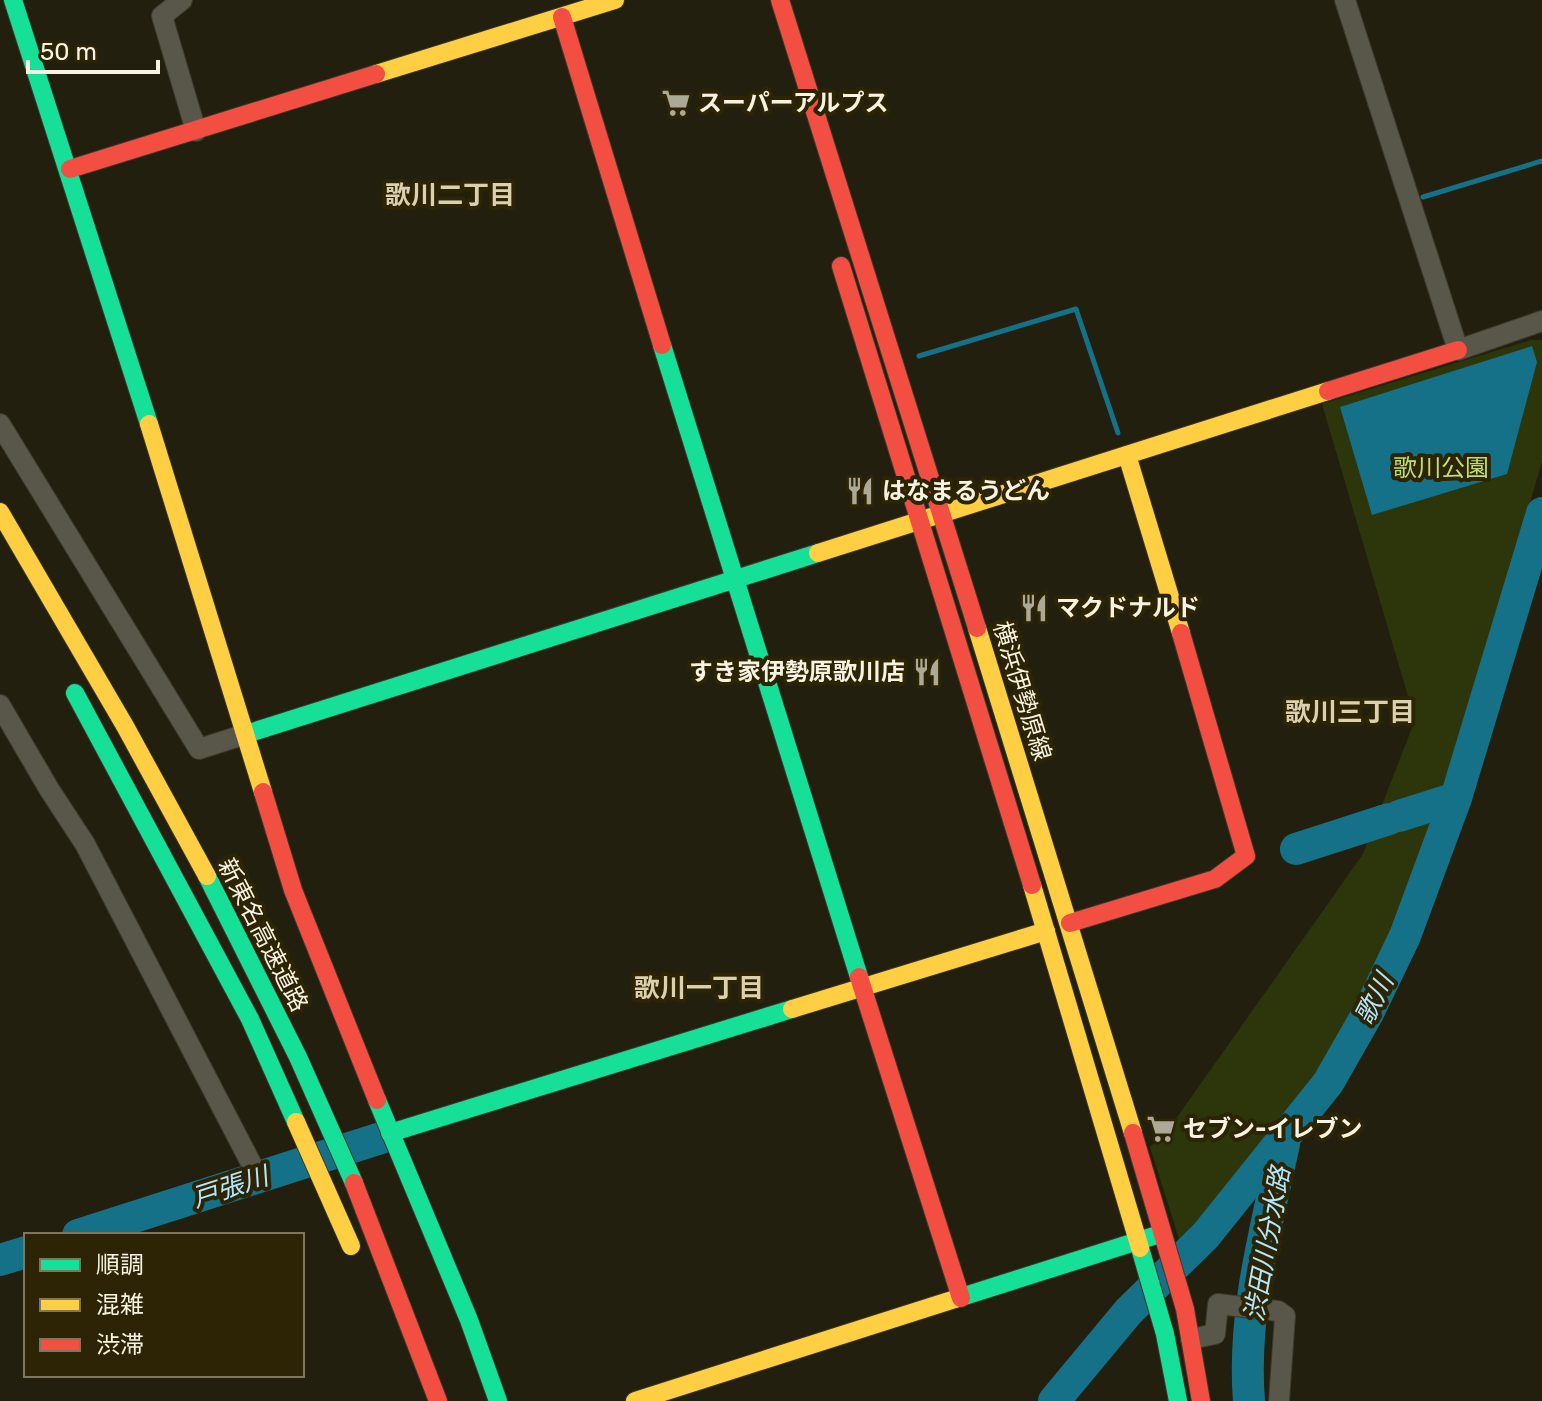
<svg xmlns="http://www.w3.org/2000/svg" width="1542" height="1401" font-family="Rubik,'Noto Sans JP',sans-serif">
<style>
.green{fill:#2d360b}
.water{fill:#147187}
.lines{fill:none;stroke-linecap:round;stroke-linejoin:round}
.stream{stroke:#147187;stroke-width:5}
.river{stroke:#147187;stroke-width:32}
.street-casing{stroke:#3b382c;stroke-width:22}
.fast-casing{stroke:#3b382c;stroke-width:20}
.slow-casing{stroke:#3b382c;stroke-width:20}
.jam-casing{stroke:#3b382c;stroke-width:20}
.street{stroke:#59564a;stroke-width:20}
.fast{stroke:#16e098;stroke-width:18}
.slow{stroke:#ffcf43;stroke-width:18}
.jam{stroke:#f24e42;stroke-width:18}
.labels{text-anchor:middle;stroke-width:8;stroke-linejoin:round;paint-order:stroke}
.poi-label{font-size:24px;font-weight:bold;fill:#f8f3e1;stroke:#2c2405;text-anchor:start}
.park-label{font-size:24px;fill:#c0df6c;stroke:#2c2405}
.street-label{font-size:24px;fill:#f8f3e1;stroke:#2c2405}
.neighbourhood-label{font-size:26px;font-weight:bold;fill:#dbd1ae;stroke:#2c2405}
.water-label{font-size:26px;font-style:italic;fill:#b3e7f9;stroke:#2c2405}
</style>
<rect width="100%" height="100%" fill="#231f0e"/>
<!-- green -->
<path class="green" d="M1531,340H1542V461L1444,805L1399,931L1364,1007L1344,1037L1185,1245L1180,1242L1150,1147L1168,1130L1363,854L1415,720L1322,404Z"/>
<!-- water -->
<path class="water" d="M1532,346L1537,362L1507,474L1372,515L1340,407Z"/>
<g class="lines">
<!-- stream -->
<g class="stream">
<path d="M1423,197L1542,161"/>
<path d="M919,356L1076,309L1118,433"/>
</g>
<!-- river -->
<g class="river">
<path d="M1399,816L1456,798"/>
<path d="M1296,849L1389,819"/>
<path d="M78,1235L381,1138"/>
<path d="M0,1260L26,1252"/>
<path d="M1054,1401L1128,1312L1206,1235L1328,1083L1368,1013L1405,936L1456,798L1542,513"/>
<path d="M1249,1401C1242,1314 1266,1228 1284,1144"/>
</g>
<defs>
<g id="street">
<path d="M182,0L162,16L196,131"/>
<path d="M1345,0L1458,350L1542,321"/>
<path d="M0,424L199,749L246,734"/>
<path d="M0,705L49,789L85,844L253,1167"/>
<path d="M1191,1339L1215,1334L1218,1304L1278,1311L1285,1316L1279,1401"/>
</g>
<g id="fast">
<path d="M13,0L149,424"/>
<path d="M662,345L859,977"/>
<path d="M75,693L250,1019L296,1122"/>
<path d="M246,734L818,553"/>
<path d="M207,876L298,1057L354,1183"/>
<path d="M377,1100L469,1320L498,1401"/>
<path d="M390,1133L792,1009"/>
<path d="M1140,1248L1165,1334L1178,1401"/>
<path d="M955,1299L1160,1234"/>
</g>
<g id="slow">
<path d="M376,74L615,0"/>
<path d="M149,424L263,792"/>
<path d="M1127,455L1181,633"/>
<path d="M0,512L125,726L207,876"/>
<path d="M818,553L1328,391"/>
<path d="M977,628L1133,1133"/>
<path d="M1032,885L1140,1248"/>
<path d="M792,1009L1046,931"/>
<path d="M296,1122L351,1246"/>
<path d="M635,1401L955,1299"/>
</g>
<g id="jam">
<path d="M780,0L977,628"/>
<path d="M562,17L662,345"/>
<path d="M70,169L376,74"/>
<path d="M841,266L1032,885"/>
<path d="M1328,391L1458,350"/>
<path d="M263,792L293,890L377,1100"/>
<path d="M1070,923L1215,879L1246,856L1181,633"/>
<path d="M859,977L961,1298"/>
<path d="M1133,1133L1185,1309L1201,1401"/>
<path d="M354,1183L438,1401"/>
</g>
</defs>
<!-- street casing -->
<use href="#street" class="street-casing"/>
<!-- fast casing -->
<use href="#fast" class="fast-casing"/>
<!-- slow casing -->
<use href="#slow" class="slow-casing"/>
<!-- jam casing -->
<use href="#jam" class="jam-casing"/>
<!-- street -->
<use href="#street" class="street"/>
<!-- fast -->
<use href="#fast" class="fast"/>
<!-- slow -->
<use href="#slow" class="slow"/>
<!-- jam -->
<use href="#jam" class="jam"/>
</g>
<!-- icons -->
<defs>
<symbol id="supermarket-bare" viewBox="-9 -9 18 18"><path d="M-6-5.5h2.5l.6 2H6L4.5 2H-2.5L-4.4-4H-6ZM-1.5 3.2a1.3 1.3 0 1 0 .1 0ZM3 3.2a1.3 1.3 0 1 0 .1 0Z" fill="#ada997" stroke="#2c2405" stroke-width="2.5" paint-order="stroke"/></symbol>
<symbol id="restaurant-bare" viewBox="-9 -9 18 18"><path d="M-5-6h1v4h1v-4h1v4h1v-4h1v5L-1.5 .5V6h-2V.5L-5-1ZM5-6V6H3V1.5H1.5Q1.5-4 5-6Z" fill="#ada997" stroke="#2c2405" stroke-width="2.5" paint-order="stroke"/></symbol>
</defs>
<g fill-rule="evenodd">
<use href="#supermarket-bare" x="656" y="83" width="40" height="40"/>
<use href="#restaurant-bare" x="840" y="471" width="40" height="40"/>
<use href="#restaurant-bare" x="1014" y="588" width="40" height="40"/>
<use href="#restaurant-bare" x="907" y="652" width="40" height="40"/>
<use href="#supermarket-bare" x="1141" y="1109" width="40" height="40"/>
</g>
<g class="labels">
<!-- poi labels -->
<g class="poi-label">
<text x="698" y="111">スーパーアルプス</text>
<text x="882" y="499">はなまるうどん</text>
<text x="1056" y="616">マクドナルド</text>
<text x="905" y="680" text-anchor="end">すき家伊勢原歌川店</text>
<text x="1183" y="1137">セブン-イレブン</text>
</g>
<!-- park labels -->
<g class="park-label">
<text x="1441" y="476">歌川公園</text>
</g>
<!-- street labels -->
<g class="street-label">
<text transform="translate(1022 691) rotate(73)" y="8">横浜伊勢原線</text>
<text transform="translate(263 935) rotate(63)" y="8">新東名高速道路</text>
</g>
<!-- neighbourhood labels -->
<g class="neighbourhood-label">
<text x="450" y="204">歌川二丁目</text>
<text x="1350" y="721">歌川三丁目</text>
<text x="699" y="997">歌川一丁目</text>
</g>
<!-- water labels -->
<g class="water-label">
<text transform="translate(1374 999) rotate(-63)" y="9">歌川</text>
<text transform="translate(230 1187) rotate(-18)" y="9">戸張川</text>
<text transform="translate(1267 1244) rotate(-80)" y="9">渋田川分水路</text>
</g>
</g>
<!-- legend -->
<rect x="24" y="1233" width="280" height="144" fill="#2c2405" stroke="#7e775d" stroke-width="2"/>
<rect x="40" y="1259" width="40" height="12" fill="#16e098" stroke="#7e775d" stroke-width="2"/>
<text x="96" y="1273" font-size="24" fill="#f8f3e1">順調</text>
<rect x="40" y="1299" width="40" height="12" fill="#ffcf43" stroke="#7e775d" stroke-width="2"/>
<text x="96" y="1313" font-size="24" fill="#f8f3e1">混雑</text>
<rect x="40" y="1339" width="40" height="12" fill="#f24e42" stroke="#7e775d" stroke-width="2"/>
<text x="96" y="1353" font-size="24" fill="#f8f3e1">渋滞</text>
<!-- scale -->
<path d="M28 60v12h130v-12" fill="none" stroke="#f8f3e1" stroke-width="4"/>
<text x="40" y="60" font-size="24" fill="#f8f3e1" stroke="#2c2405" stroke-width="6" paint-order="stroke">50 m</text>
</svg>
